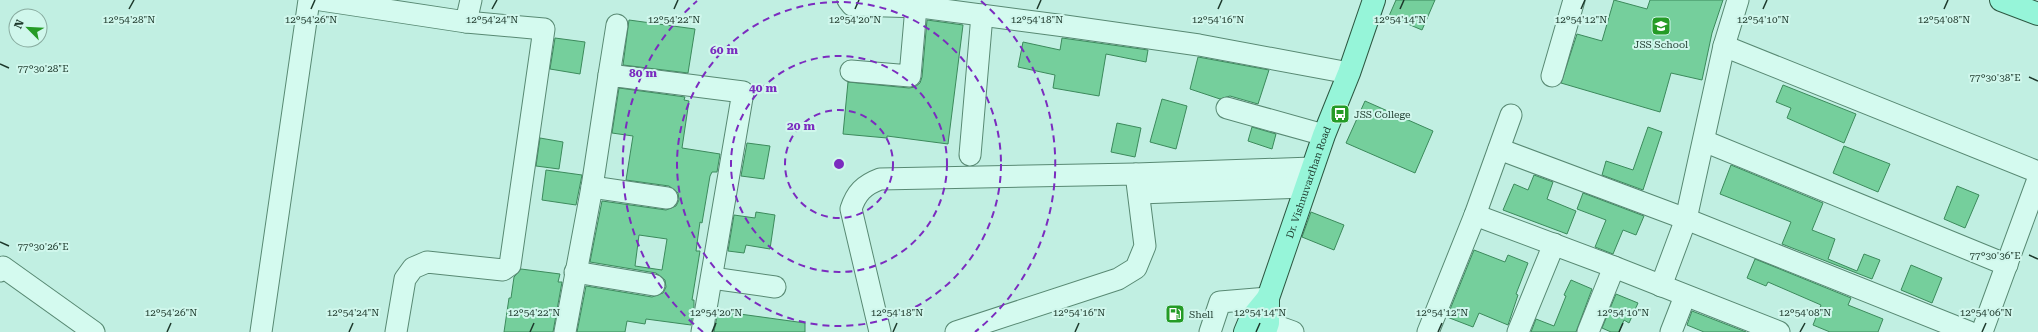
<svg xmlns="http://www.w3.org/2000/svg" width="2038" height="332" font-family="'Roboto Serif',serif">
<style>
.building{fill:#75cf9c;stroke:#3c8a5c;fill-rule:evenodd}
.lines{fill:none;stroke-linecap:round;stroke-linejoin:round}
.minor-casing{stroke:#588973;stroke-width:23}
.major-casing{stroke:#2c5741;stroke-width:24}
.minor{stroke:#d4faef;stroke-width:21}
.major{stroke:#96f5d9;stroke-width:22}
.ticks{fill:none;stroke:#1d382b;stroke-width:1.5}
.ring{fill:none;stroke:#7b2cbf;stroke-width:2;stroke-dasharray:7 5}
.labels{text-anchor:middle;stroke-width:4;stroke-linejoin:round;paint-order:stroke}
.poi-label{font-size:10px;fill:#1d382b;stroke:#d0f7ec;text-anchor:start}
.street-label{font-size:10px;fill:#1d382b;stroke:#d0f7ec}
.ticks-label{font-size:10px;text-anchor:middle;fill:#1d382b;stroke:#d0f7ec;stroke-width:4;stroke-linejoin:round;paint-order:stroke}
.centre{fill:#7b2cbf;stroke:#d0f7ec;stroke-width:2}
.ring-label{font-size:12px;text-anchor:middle;font-weight:bold;fill:#7b2cbf;stroke:#d0f7ec;stroke-width:4;stroke-linejoin:round;paint-order:stroke}
</style>
<rect width="100%" height="100%" fill="#c1efe2"/>
<!-- building -->
<g class="building">
<path d="M1396,0H1435L1422,30L1389,16Z"/>
<path d="M1614,0L1647,9L1650,0H1723L1712,33L1702,80L1671,73L1660,112L1561,83L1577,34L1602,41Z"/>
<path d="M629,20L695,29L688,73L623,65Z"/>
<path d="M927,20L963,25L948,144L887,136V138L843,134L848,82L909,88L915,87L920,83L922,77Z"/>
<path d="M555,38L585,42L580,74L550,69Z"/>
<path d="M1062,38L1148,50L1146,62L1106,54L1099,96L1053,88L1055,75L1018,67L1023,42L1060,50Z"/>
<path d="M1198,57L1269,70L1258,104L1230,96L1220,99L1190,89Z"/>
<path d="M1783,85L1856,114L1844,143L1787,118L1791,108L1776,102Z"/>
<path d="M619,88L685,97L684,100L689,101L682,148L720,154L717,172H712L710,176L702,223L700,222L696,251H700L692,300H694V307L691,325L646,319L645,324L627,321L625,332H577L586,286L652,297L663,293L666,287L665,280L656,273L590,262L602,201L666,210L676,206L679,200L678,193L669,186L626,180L633,136L612,133ZM639,235L667,239L662,270L635,266Z"/>
<path d="M1162,99L1187,106L1176,149L1150,142Z"/>
<path d="M1365,101L1433,131L1415,173L1346,143Z"/>
<path d="M1117,123L1141,128L1135,157L1111,152Z"/>
<path d="M1252,127L1276,134L1272,149L1248,141Z"/>
<path d="M1648,127L1662,132L1643,190L1602,175L1606,161L1633,170Z"/>
<path d="M540,138L563,142L559,169L536,166Z"/>
<path d="M747,143L770,146L764,179L741,176Z"/>
<path d="M1844,146L1890,164L1878,192L1833,173Z"/>
<path d="M1731,165L1823,203L1812,230L1835,239L1828,259L1857,271L1864,254L1880,260L1872,279L1782,244L1791,222L1720,194Z"/>
<path d="M546,170L582,175L576,205L542,200Z"/>
<path d="M1534,175L1553,182L1547,199L1576,211L1567,234L1503,210L1514,184L1528,190Z"/>
<path d="M1957,186L1979,195L1965,228L1944,219Z"/>
<path d="M1583,193L1644,216L1636,235L1623,230L1613,254L1595,247L1606,220L1577,209Z"/>
<path d="M756,212L775,215L770,249L746,245L744,253L728,251L734,215L755,218Z"/>
<path d="M1311,212L1344,225L1334,250L1302,237Z"/>
<path d="M1474,250L1505,262L1508,255L1528,263L1516,294L1518,295L1508,325L1479,313L1473,327L1447,317Z"/>
<path d="M1755,259L1851,298L1848,305L1883,319L1878,332H1830L1813,325L1821,305L1768,282L1766,286L1747,278Z"/>
<path d="M1911,265L1942,278L1932,303L1901,290Z"/>
<path d="M521,269L560,274L558,282H562L553,332H504L509,298H511L514,277Z"/>
<path d="M1571,280L1592,289L1576,332H1531L1536,319L1554,326L1566,296L1564,295Z"/>
<path d="M1616,294L1638,303L1629,323L1624,320L1619,332H1611L1602,328Z"/>
<path d="M718,311L805,323V332H714Z"/>
<path d="M1692,311L1746,332H1704L1687,325Z"/>
</g>
<g class="lines">
<defs>
<g id="minor">
<path d="M321,0L466,22"/>
<path d="M848,0L852,5L921,7L1065,26L1199,45L1349,73"/>
<path d="M1724,46L2038,172"/>
<path d="M851,71L910,76L916,7"/>
<path d="M609,75L617,25"/>
<path d="M1552,76L1574,0"/>
<path d="M1227,108L1324,135"/>
<path d="M1704,141L2007,265"/>
<path d="M1499,149L1686,219L1969,332"/>
<path d="M970,155L982,15"/>
<path d="M1136,174L1312,168"/>
<path d="M592,187L667,198"/>
<path d="M1139,193L1306,187"/>
<path d="M1475,215L1614,267L1779,332"/>
<path d="M0,271L3,267L94,332"/>
<path d="M575,272L654,285"/>
<path d="M712,278L775,287"/>
<path d="M1661,286L1686,219L1724,46L1738,0"/>
<path d="M1251,320L1268,323L1293,332"/>
<path d="M261,332L309,0"/>
<path d="M396,332L405,279L413,268L427,262L503,270L510,265L544,29L466,22L471,0"/>
<path d="M565,332L592,187L609,75L743,92L702,332"/>
<path d="M880,332L851,209C856,193 864,185 880,179L1136,174L1145,246L1136,268L1118,279L956,332"/>
<path d="M1210,332L1220,302L1268,298"/>
<path d="M1428,332L1475,215L1511,115"/>
<path d="M1518,332L1554,244"/>
<path d="M1588,332L1614,267"/>
<path d="M1671,332L1685,296"/>
<path d="M1982,332L2038,179"/>
</g>
<g id="major">
<path d="M2001,0L2038,14"/>
<path d="M1245,332L1250,320L1268,298"/>
<path id="s1" d="M1265,332L1268,323V298L1324,135L1349,73L1374,0"/>
</g>
</defs>
<!-- minor casing -->
<use href="#minor" class="minor-casing"/>
<!-- major casing -->
<use href="#major" class="major-casing"/>
<!-- minor -->
<use href="#minor" class="minor"/>
<!-- major -->
<use href="#major" class="major"/>
</g>
<!-- ticks -->
<path class="ticks" d="M129,9L134,0M311,9L315,0M492,9L497,0M674,9L678,0M855,9L859,0M1037,9L1041,0M1218,9L1222,0M1400,9L1404,0M1581,9L1585,0M1763,9L1767,0M1944,9L1948,0M0,64L9,68M2029,77L2038,81M0,242L9,246M2029,255L2038,259M167,332L171,323M349,332L353,323M530,332L534,323M712,332L716,323M893,332L897,323M1075,332L1079,323M1256,332L1260,323M1438,332L1442,323M1619,332L1623,323M1800,332L1805,323M1982,332L1986,323"/>
<!-- distance rings -->
<g class="ring">
<circle cx="839" cy="164" r="54"/>
<circle cx="839" cy="164" r="108"/>
<circle cx="839" cy="164" r="162"/>
<path d="M703 332A216 216 0 0 1 697 1M981 1A216 216 0 0 1 975 332"/>
</g>
<!-- icons -->
<defs>
<symbol id="school-square" viewBox="-11 -11 22 22"><rect x="-9" y="-9" width="18" height="18" rx="4" fill="#259b26" stroke="#d0f7ec"/><path d="M0-5L7-2L0 1L-7-2ZM-4 1L0 2.5L4 1V4Q0 6-4 4Z" fill="#fff"/></symbol>
<symbol id="bus-square" viewBox="-11 -11 22 22"><rect x="-9" y="-9" width="18" height="18" rx="4" fill="#259b26" stroke="#d0f7ec"/><path d="M-5-6H5V4H4V6H2V4H-2V6H-4V4H-5ZM-3.5-4V0h7V-4ZM-3.5 1.2v1.5H-2V1.2ZM2 1.2v1.5H3.5V1.2Z" fill="#fff"/></symbol>
<symbol id="fuel-square" viewBox="-11 -11 22 22"><rect x="-9" y="-9" width="18" height="18" rx="4" fill="#259b26" stroke="#d0f7ec"/><path d="M-5.5-6h7V0h2V4h1.3V-2.5L3-4.5l.8-.8L6-3V5H2.5V1h-1V6h-7ZM-4.2-4.7v3.2H.2V-4.7Z" fill="#fff"/></symbol>
</defs>
<g fill-rule="evenodd">
<use href="#school-square" x="1650" y="15" width="22" height="22"/>
<use href="#bus-square" x="1329" y="103" width="22" height="22"/>
<use href="#fuel-square" x="1164" y="303" width="22" height="22"/>
</g>
<g class="labels">
<!-- poi labels -->
<g class="poi-label">
<text x="1661" y="48" text-anchor="middle">JSS School</text>
<text x="1354" y="118">JSS College</text>
<text x="1189" y="318">Shell</text>
</g>
<!-- street labels -->
<g class="street-label">
<text dy="4" stroke="none"><textPath href="#s1" startOffset="157">Dr. Vishnuvardhan Road</textPath></text>
</g>
</g>
<g class="ticks-label">
<text x="129" y="23">12°54'28"N</text>
<text x="311" y="23">12°54'26"N</text>
<text x="492" y="23">12°54'24"N</text>
<text x="674" y="23">12°54'22"N</text>
<text x="855" y="23">12°54'20"N</text>
<text x="1037" y="23">12°54'18"N</text>
<text x="1218" y="23">12°54'16"N</text>
<text x="1400" y="23">12°54'14"N</text>
<text x="1581" y="23">12°54'12"N</text>
<text x="1763" y="23">12°54'10"N</text>
<text x="1944" y="23">12°54'08"N</text>
<text x="43" y="72">77°30'28"E</text>
<text x="1995" y="81">77°30'38"E</text>
<text x="43" y="250">77°30'26"E</text>
<text x="1995" y="259">77°30'36"E</text>
<text x="171" y="316">12°54'26"N</text>
<text x="353" y="316">12°54'24"N</text>
<text x="534" y="316">12°54'22"N</text>
<text x="716" y="316">12°54'20"N</text>
<text x="897" y="316">12°54'18"N</text>
<text x="1079" y="316">12°54'16"N</text>
<text x="1260" y="316">12°54'14"N</text>
<text x="1442" y="316">12°54'12"N</text>
<text x="1623" y="316">12°54'10"N</text>
<text x="1805" y="316">12°54'08"N</text>
<text x="1986" y="316">12°54'06"N</text>
</g>
<circle cx="839" cy="164" r="6" class="centre"/>
<g class="ring-label">
<text x="724" y="54">60 m</text>
<text x="643" y="77">80 m</text>
<text x="763" y="92">40 m</text>
<text x="801" y="130">20 m</text>
</g>
<!-- north arrow -->
<g transform="translate(28 28) rotate(294)"><circle r="19" fill="#d0f7ec" stroke="#88ab9f"/>
<path d="M0-3L7 15L0 10L-7 15Z" fill="#259b26"/>
<text y="-6" font-size="11" font-weight="bold" text-anchor="middle" fill="#1d382b">N</text>
</g>
</svg>
